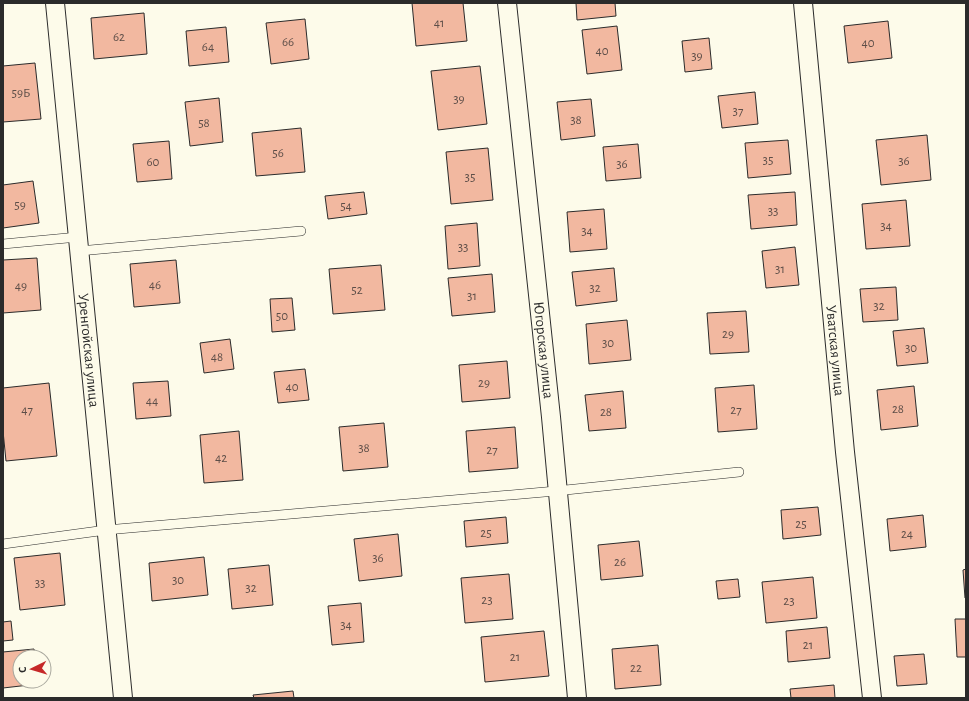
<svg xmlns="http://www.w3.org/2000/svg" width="969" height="701" font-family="'Alegreya Sans',sans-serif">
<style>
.building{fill:#f2b8a0;stroke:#2b2b2b}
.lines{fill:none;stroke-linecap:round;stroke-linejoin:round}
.service-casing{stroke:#2b2b2b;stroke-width:10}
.minor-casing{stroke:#2b2b2b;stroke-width:20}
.service{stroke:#fdfbea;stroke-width:9}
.minor{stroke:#fdfbea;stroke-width:18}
.labels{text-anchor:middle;stroke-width:3;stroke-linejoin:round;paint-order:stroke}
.number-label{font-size:13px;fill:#5d4e48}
.street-label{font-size:15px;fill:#2b2b2b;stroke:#fdfbea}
</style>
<rect width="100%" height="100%" fill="#fdfbea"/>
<!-- building -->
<g class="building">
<path d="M412,3H463L467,41L416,46Z"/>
<path d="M576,3H615L616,16L577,20Z"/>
<path d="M144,13L147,54L94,59L91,18Z"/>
<path d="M305,19L309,59L271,64L266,23Z"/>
<path d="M888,21L892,58L848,63L844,26Z"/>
<path d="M617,26L622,70L587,74L582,30Z"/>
<path d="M226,27L229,62L189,66L186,31Z"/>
<path d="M709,38L712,69L685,72L682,41Z"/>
<path d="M35,63L41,119L3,122V66Z"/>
<path d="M480,66L487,124L438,130L431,71Z"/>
<path d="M755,92L758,124L722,128L718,96Z"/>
<path d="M219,98L223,142L190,146L185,102Z"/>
<path d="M591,99L595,136L561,140L557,102Z"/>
<path d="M301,128L305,172L256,176L252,133Z"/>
<path d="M927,135L931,180L881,185L876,140Z"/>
<path d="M788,140L791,174L748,178L745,143Z"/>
<path d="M169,141L172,179L137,182L133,144Z"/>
<path d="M638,144L641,178L606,181L603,147Z"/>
<path d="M488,148L493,200L451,204L446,152Z"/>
<path d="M33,181L39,223L3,228V185Z"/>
<path d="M364,192L367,214L328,219L325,196Z"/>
<path d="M795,192L797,225L751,229L748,195Z"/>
<path d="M906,200L910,246L866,249L862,204Z"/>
<path d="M604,209L607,249L570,252L567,212Z"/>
<path d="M477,223L480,266L448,269L445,226Z"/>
<path d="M795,247L799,285L766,288L762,251Z"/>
<path d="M37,258L41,310L3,313V260Z"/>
<path d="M176,260L180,303L134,307L130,264Z"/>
<path d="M381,265L385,310L333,314L329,269Z"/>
<path d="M614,268L617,301L576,306L572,272Z"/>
<path d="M492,274L495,312L452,316L448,278Z"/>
<path d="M896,287L898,320L863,322L860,289Z"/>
<path d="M292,298L295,330L272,332L270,299Z"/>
<path d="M746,311L749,352L710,354L707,313Z"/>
<path d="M627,320L631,360L589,364L586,324Z"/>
<path d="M924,328L928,363L897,366L893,331Z"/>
<path d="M230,339L234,369L204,373L200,343Z"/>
<path d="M507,361L510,398L462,402L459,365Z"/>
<path d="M305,369L309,400L278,403L274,372Z"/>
<path d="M168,381L171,416L136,419L133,383Z"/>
<path d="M49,383L57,456L6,461L3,431V388Z"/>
<path d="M754,385L757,429L718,432L715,388Z"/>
<path d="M914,386L918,426L881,430L877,390Z"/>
<path d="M623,391L626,428L589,431L585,395Z"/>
<path d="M384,423L388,467L343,471L339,427Z"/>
<path d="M515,427L518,468L469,472L466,431Z"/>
<path d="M239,431L243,480L204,483L200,435Z"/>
<path d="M818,507L821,535L783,539L781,510Z"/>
<path d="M923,515L926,547L890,551L887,519Z"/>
<path d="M506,517L508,543L466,547L464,521Z"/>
<path d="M398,534L402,576L359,581L354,539Z"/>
<path d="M639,541L643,576L601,580L598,545Z"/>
<path d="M60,553L65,605L20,610L14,558Z"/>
<path d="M204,557L208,595L152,601L149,563Z"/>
<path d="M269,565L273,605L232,609L228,569Z"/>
<path d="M966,569V598H965L963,570Z"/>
<path d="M509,574L513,619L465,623L461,578Z"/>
<path d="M813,577L817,618L766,623L762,582Z"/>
<path d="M738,579L740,597L718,599L716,581Z"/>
<path d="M361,603L364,642L332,645L328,606Z"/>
<path d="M955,619H966V657H957Z"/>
<path d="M11,621L13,640L3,641V622Z"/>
<path d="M827,627L830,658L788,662L786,631Z"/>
<path d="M544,631L549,676L485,682L481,637Z"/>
<path d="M658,645L661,685L615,689L612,649Z"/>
<path d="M34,649L35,657H20V681H38V684L3,688V652Z"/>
<path d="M924,654L927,684L897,686L894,656Z"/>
<path d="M834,685L835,698H791L790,689Z"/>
<path d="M293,691L294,698H254L253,695Z"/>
</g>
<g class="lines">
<defs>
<g id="service">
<path d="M3,244L78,237"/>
<path d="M79,251L301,231"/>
<path d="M3,544L106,530L556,491L739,472"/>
</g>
<g id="minor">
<path id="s1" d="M55,3L123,698"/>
<path id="s2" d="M507,3L551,417L577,698"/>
<path id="s3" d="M803,3L845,452L872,698"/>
</g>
</defs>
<!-- service casing -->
<use href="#service" class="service-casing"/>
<!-- minor casing -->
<use href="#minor" class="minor-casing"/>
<!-- service -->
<use href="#service" class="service"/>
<!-- minor -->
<use href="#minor" class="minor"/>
</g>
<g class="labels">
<!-- number labels -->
<g class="number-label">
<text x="439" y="27">41</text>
<text x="119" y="41">62</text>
<text x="288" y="46">66</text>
<text x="868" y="47">40</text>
<text x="208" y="51">64</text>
<text x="602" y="55">40</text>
<text x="697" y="60">39</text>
<text x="21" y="97">59Б</text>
<text x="459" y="103">39</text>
<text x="738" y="115">37</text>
<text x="576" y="124">38</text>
<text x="204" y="127">58</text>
<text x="278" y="157">56</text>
<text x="768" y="164">35</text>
<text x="904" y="165">36</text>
<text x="153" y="166">60</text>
<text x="622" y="168">36</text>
<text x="470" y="181">35</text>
<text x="20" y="209">59</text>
<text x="346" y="210">54</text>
<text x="773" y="215">33</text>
<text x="886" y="230">34</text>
<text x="587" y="235">34</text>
<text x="463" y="251">33</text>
<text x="780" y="273">31</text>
<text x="155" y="289">46</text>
<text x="21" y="290">49</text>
<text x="595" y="292">32</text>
<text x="357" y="294">52</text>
<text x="472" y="300">31</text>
<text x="879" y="310">32</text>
<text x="282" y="320">50</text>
<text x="728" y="338">29</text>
<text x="608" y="347">30</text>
<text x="911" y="352">30</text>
<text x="217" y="361">48</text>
<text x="484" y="387">29</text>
<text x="292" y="391">40</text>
<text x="152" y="405">44</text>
<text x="898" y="413">28</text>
<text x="27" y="414">47</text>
<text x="736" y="414">27</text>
<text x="606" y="416">28</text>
<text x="364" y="452">38</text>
<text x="492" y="454">27</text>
<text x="221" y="462">42</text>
<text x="801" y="528">25</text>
<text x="486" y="537">25</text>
<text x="907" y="538">24</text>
<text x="378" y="562">36</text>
<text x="620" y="566">26</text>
<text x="178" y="584">30</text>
<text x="40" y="587">33</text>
<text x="251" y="592">32</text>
<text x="487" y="604">23</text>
<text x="789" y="605">23</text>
<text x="346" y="629">34</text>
<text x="808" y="649">21</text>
<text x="515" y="661">21</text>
<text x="636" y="672">22</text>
</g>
<!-- street labels -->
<g class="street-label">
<text dy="5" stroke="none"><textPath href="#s2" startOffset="349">Югорская улица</textPath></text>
<text dy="5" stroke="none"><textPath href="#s1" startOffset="349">Уренгойская улица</textPath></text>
<text dy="5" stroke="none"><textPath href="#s3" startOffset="349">Уватская улица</textPath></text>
</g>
</g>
<!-- border -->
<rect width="969" height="701" fill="none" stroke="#2b2b2b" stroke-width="8"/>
<!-- north arrow -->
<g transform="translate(32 669) rotate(265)"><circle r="19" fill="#fdfbea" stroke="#a9a89e"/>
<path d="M0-3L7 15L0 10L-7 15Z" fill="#c62828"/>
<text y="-6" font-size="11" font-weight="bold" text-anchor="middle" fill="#2b2b2b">С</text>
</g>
</svg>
